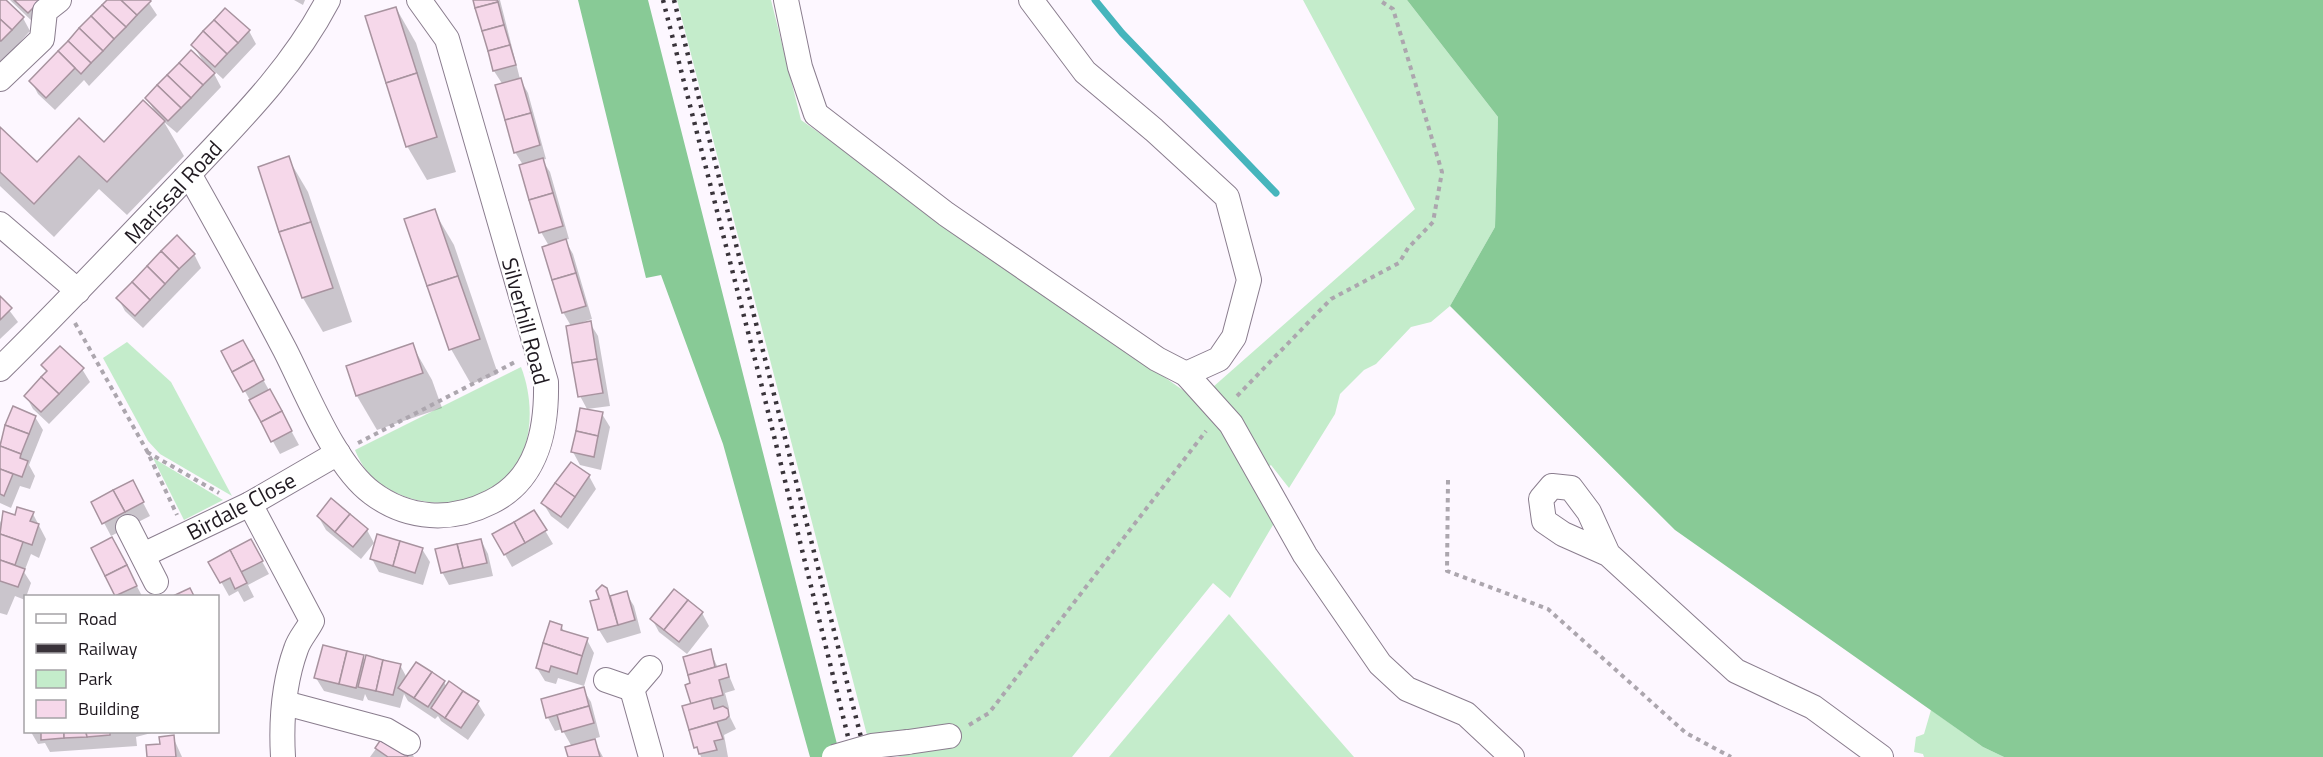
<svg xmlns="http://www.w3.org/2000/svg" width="2323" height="757" font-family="'Titillium Web',sans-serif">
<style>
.green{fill:#c4eccb}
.forest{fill:#88ca96}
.shadow{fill:#0003}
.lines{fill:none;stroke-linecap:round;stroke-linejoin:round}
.stream{stroke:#46b5bc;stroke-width:7}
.building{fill:#f6d8ea;stroke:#a8939f;stroke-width:1.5}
.minor-casing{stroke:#8a7d8e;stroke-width:26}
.path{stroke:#aca6ae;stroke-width:4;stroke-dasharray:4.5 4.5;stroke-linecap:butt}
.minor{stroke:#fff;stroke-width:24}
.rail{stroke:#39333a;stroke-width:4.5;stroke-dasharray:3 6;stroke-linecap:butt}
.minor-bridge-casing{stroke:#8a7d8e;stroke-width:26;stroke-linecap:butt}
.minor-bridge{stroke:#fff;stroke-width:24}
.labels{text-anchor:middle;stroke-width:4.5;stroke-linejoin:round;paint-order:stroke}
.street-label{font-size:22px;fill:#1f1920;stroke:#fff}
</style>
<rect width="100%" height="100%" fill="#fdf7ff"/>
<!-- green -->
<g class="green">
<path d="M677,0H771L801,120L1201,403L1223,422L1277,518L1230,598L1213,583L1072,757H897L938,745L868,739Z"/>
<path d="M1303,0H1407L1498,117L1495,227L1450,306L1431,322L1411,327L1376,364L1364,370L1340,394L1335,414L1289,488L1271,465L1265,469L1213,387L1415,209Z"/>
<path d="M127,342L171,382L232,496L160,454L148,441L103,358Z"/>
<path d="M521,367C534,400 534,446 510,475C476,516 398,510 366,470C362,465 358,457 355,450Z"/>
<path d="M153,458L223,500L184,520Z"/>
<path d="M1229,614L1354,757H1109Z"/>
<path d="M1931,710L1983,747L2004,757H1924L1923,754L1914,752L1916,737L1924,734Z"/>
</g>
<!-- forest -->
<g class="forest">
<path d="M578,0H648L838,748L822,757H810L723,444L661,275L646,278Z"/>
<path d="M1407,0H2323V757H2004L1983,747L1675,530L1450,306L1495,227L1498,117Z"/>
</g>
<!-- shadow -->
<g class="shadow">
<path d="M0,0H4L23,18L30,31L0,64Z"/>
<path d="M10,0H57L36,25Z"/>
<path d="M108,0H147L157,15L89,86L84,80L55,110L38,94L31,81Z"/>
<path d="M294,0H305L303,5Z"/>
<path d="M474,0H500L520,79L528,93L546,159L542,160L550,172L569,239L565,240L573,254L592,319L580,323V325L590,323L598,336L610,406L587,409L580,396L571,326L563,312L549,246L541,232L523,165L515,152L503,85L494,71Z"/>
<path d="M396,8L416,43L456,172L427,180L407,146Z"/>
<path d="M249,31L256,44L223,79L211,68L221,87L177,133L164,122L184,156L127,215L99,189L54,237L0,186V129L37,164L104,144L155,112L147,98L204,63L193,45Z"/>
<path d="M288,158L308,192L352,322L323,332L303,298L260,168Z"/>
<path d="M434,211L454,245L498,374L471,384L451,349Z"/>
<path d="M194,254L201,268L143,328L125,311L118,298Z"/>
<path d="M0,298L18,322L0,339Z"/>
<path d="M412,345L432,380L442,408L377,430L357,396Z"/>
<path d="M223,352L249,354L299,445L280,454Z"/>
<path d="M43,365L82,369L90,382L49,424L33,409L26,396L47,373Z"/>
<path d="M14,408L35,417L43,430L29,465L35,476L30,489L20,486L11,508L0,503V443Z"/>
<path d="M602,414L610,427L601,470L580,465L573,452Z"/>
<path d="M589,476L596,489L568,529L551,516L543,503Z"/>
<path d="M139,495L150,516L111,536L93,502Z"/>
<path d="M534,512L553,544L512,567L494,535Z"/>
<path d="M4,513L16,517L33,514L46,539L39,558L31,554L24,572L31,583L25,600L15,596L7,615L0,613V523Z"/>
<path d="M318,516L367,530L374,543L361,559L326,530Z"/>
<path d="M481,540L488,554L493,576L449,585L442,572Z"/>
<path d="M93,549L119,552L142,596H117Z"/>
<path d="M422,549L430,562L423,585L379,572L372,559Z"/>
<path d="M258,554L269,574L248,585L254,597L244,602L238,591L229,596L210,562Z"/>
<path d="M606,589L611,597L626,593L634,606L641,633L607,643L599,630L600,600Z"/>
<path d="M702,613L709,626L687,654L659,632L652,619Z"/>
<path d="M561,626L565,633L587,640L594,653L584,686L558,678L556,684L545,681L537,668Z"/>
<path d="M710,651L718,668L725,666L735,690L725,693L729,708L726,709L736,729L724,735L728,757H701L684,707L693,705L692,685L684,658Z"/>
<path d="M363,657L366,662L400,665L407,678L444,682L447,688L477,702L485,715L468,740L441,721L438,716L435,719L408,701L404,694L400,708L368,700L365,694L363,701L324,691L316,678Z"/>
<path d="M583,689L591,702L600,737L593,739L603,757H570L572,747L562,729L555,731L548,718L543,700Z"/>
<path d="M31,732H155L136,737L137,746L50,752L45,743L38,744Z"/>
<path d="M386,735L411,752L414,757H370Z"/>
<path d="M173,737L182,757H149L161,745Z"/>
</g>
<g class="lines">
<!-- stream -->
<path class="stream" d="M1095,0L1122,33L1276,193"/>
</g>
<!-- building -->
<g class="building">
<path d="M0,0H6L24,17L12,30L0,19Z"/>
<path d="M14,0H41L28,13Z"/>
<path d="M107,0H121L137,15L126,27L102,5Z"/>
<path d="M121,0H150L151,1L137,15Z"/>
<path d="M473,0H497L498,2L475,8Z"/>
<path d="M498,2L504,25L482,31L475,8Z"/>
<path d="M102,5L126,27L114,39L91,16Z"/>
<path d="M396,7L417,73L386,83L365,16Z"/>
<path d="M225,8L250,30L238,43L214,20Z"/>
<path d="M91,16L114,39L103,51L79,28Z"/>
<path d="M0,19L12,30L1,41H0Z"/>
<path d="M214,20L238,43L227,54L203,31Z"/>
<path d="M504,25L510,45L488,51L482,31Z"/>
<path d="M79,28L103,51L91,63L68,41Z"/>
<path d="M203,31L227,54L215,67L191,45Z"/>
<path d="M68,41L91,63L81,74L58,51Z"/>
<path d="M510,45L516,65L493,71L488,51Z"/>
<path d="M191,50L215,73L203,85L179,63Z"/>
<path d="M58,51L75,68L46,98L29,81Z"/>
<path d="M179,63L203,85L191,98L167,75Z"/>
<path d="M417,73L437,137L406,147L386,83Z"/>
<path d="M167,75L191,98L181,108L157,85Z"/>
<path d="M521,78L531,113L505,120L495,85Z"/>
<path d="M157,85L181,108L168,121L145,98Z"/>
<path d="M143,100L165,121L107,182L79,156L34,204L0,172V127L37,162L79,118L104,142Z"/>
<path d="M531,113L540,145L514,153L505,120Z"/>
<path d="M289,156L311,222L279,232L258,167Z"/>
<path d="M543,158L553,193L529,200L519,165Z"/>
<path d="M553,193L563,226L539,233L529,200Z"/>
<path d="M435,209L458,276L427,286L404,219Z"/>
<path d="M311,222L333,288L302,298L279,232Z"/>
<path d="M177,235L195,254L179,269L161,251Z"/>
<path d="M566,239L576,273L552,280L542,247Z"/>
<path d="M161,251L179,269L165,284L147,266Z"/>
<path d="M147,266L165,284L150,300L132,282Z"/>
<path d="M576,273L586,306L562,313L552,280Z"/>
<path d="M458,276L480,339L449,350L427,286Z"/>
<path d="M132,282L150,300L135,316L116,298Z"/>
<path d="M0,296L12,308L0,320Z"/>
<path d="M591,321L597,359L572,363L566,326Z"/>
<path d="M243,340L254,360L232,372L221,351Z"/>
<path d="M413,343L423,373L356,396L346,366Z"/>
<path d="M60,346L84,368L59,394L41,377L47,371L41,365Z"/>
<path d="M597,359L603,393L578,397L572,363Z"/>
<path d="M254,360L264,380L243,392L232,372Z"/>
<path d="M41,377L59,394L41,412L24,396Z"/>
<path d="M270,389L282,411L261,422L249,400Z"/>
<path d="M13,406L36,416L29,434L5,425Z"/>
<path d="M580,408L603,412L598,436L576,431Z"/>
<path d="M282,411L292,431L271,442L261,422Z"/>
<path d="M5,425L29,434L21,454L0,446Z"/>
<path d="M576,431L598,436L594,457L571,452Z"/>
<path d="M0,446L21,454L20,458L28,461L22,477L0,469Z"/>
<path d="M571,462L590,475L575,497L555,483Z"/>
<path d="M0,469L13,474L4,496L0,494Z"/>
<path d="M133,480L144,502L125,512L113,490Z"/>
<path d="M555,483L575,497L561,517L541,503Z"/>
<path d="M113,490L125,512L102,524L91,502Z"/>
<path d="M331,498L350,514L335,532L317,516Z"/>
<path d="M17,507L34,512L30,521L39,524L32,545L0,534L3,511L15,515Z"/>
<path d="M534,510L547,530L525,543L514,522Z"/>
<path d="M350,514L368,529L353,547L335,532Z"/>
<path d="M514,522L525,543L504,555L492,534Z"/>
<path d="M0,534L23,542L15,565L0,560Z"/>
<path d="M377,534L400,541L393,566L370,559Z"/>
<path d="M112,537L127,565L105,576L91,548Z"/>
<path d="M251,539L263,561L241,572L230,550Z"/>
<path d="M481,539L487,563L463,568L457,544Z"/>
<path d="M400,541L423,548L415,573L393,566Z"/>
<path d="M457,544L463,568L441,573L435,549Z"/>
<path d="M230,550L247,583L235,589L230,578L220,583L208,562Z"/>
<path d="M0,560L25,569L18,587L0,581Z"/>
<path d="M127,565L137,586L115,596L105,576Z"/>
<path d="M602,585L607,588L618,625L598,630L590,601L599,599L596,591Z"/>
<path d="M190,588L194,596H173Z"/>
<path d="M674,589L688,600L664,630L650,619Z"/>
<path d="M627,591L635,620L618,625L610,596Z"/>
<path d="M688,600L703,612L679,642L664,630Z"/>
<path d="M550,621L562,625L561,630L588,638L582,656L543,643Z"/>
<path d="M543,643L582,656L577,674L551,666L549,672L536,668Z"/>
<path d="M323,645L347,651L339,684L314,678Z"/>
<path d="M711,649L715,667L688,675L683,657Z"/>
<path d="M347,651L364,655L356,688L339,684Z"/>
<path d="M366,655L383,660L376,691L358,687Z"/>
<path d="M383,660L401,664L393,695L376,691Z"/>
<path d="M416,662L432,672L414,698L398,688Z"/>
<path d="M726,664L729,677L719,680L723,695L691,704L685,685L690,683L688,675Z"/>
<path d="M432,672L445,681L428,707L414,698Z"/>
<path d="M449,681L463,691L445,718L431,708Z"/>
<path d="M584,687L589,706L546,718L541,699Z"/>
<path d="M463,691L479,701L461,728L445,718Z"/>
<path d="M711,698L714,709L723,706L728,709L729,716L726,719L689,730L682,706Z"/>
<path d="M589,706L594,723L562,732L557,715Z"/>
<path d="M717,722L723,739L714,741L717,750L699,754L697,747L694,748L689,730Z"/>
<path d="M41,732H64V738L41,740Z"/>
<path d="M64,732H86L87,737L64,738Z"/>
<path d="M86,732H110V735L87,737Z"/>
<path d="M386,732L412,751L407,757H388L375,748Z"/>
<path d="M174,735L176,757H147L146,745L160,744L159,737Z"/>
<path d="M595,739L600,757H568L565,747Z"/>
</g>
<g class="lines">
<defs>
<g id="minor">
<path d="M786,0L800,67L816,114L946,214L1157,359L1186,374L1231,424L1305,555L1380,664L1407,689L1466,714L1512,757"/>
<path d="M1031,0L1085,72L1154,130L1227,197L1249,280L1234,337L1219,359L1186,374"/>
<path d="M0,79L42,39L45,11L59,0"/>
<path d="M189,174C222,232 254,291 285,350C306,391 335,466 372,493C408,520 452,522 491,502C538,479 547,429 546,382L447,39L419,0"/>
<path d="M0,224L78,291"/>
<path d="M0,369C65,305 127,239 190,173C241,119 293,67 328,0"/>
<path d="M250,504L312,621C307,631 299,639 296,649C284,682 281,722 283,757"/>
<path d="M128,527L156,582"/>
<path d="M1608,554L1589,512L1571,488L1552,486L1541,499L1544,521L1563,534L1608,554L1736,671L1813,707L1881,757"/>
<path d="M143,555L250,504L338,453"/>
<path d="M606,680L632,689L650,668"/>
<path d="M632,689L651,757"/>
<path d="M285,703L386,730L408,743"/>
<path d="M908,742L949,736"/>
</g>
</defs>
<!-- minor casing -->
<use href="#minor" class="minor-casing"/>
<!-- path -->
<g class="path">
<path d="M75,323L147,451L177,515"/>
<path d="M1237,396L1331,299L1399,263L1408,248L1433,222L1442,172L1393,9L1379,0"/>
<path d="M358,443L517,361"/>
<path d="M147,452L219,493"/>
<path d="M1448,480L1447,571L1548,609L1686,733L1731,757"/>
<path d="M969,725L989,713L1206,431"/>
</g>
<!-- minor -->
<use href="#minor" class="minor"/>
<!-- rail -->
<g class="rail">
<path d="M663,0L758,371L853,757"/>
<path d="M674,0L866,757"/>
</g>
<defs>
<path id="minor-bridge" d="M834,757L872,746L908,742"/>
</defs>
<!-- minor-bridge casing -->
<use href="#minor-bridge" class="minor-bridge-casing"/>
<!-- minor-bridge -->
<use href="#minor-bridge" class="minor-bridge"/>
</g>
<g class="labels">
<!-- street labels -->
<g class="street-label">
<text transform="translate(173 192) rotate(-47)" y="8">Marissal Road</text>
<text transform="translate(526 321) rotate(75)" y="8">Silverhill Road</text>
<text transform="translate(241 506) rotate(-28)" y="8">Birdale Close</text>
</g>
</g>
<!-- legend -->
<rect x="24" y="595" width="195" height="138" fill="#ffffff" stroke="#a5a3a6" stroke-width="1.5"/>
<rect x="36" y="614" width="30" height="9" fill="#ffffff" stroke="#a5a3a6" stroke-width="1.5"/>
<text x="78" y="625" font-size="18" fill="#1f1920">Road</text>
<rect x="36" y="644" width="30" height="9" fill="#39333a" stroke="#a5a3a6" stroke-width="1.5"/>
<text x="78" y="655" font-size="18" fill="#1f1920">Railway</text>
<rect x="36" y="670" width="30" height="18" fill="#c4eccb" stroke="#a5a3a6" stroke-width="1.5"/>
<text x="78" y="685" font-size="18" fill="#1f1920">Park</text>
<rect x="36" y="700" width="30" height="18" fill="#f6d8ea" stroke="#a5a3a6" stroke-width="1.5"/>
<text x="78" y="715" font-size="18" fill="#1f1920">Building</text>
</svg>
